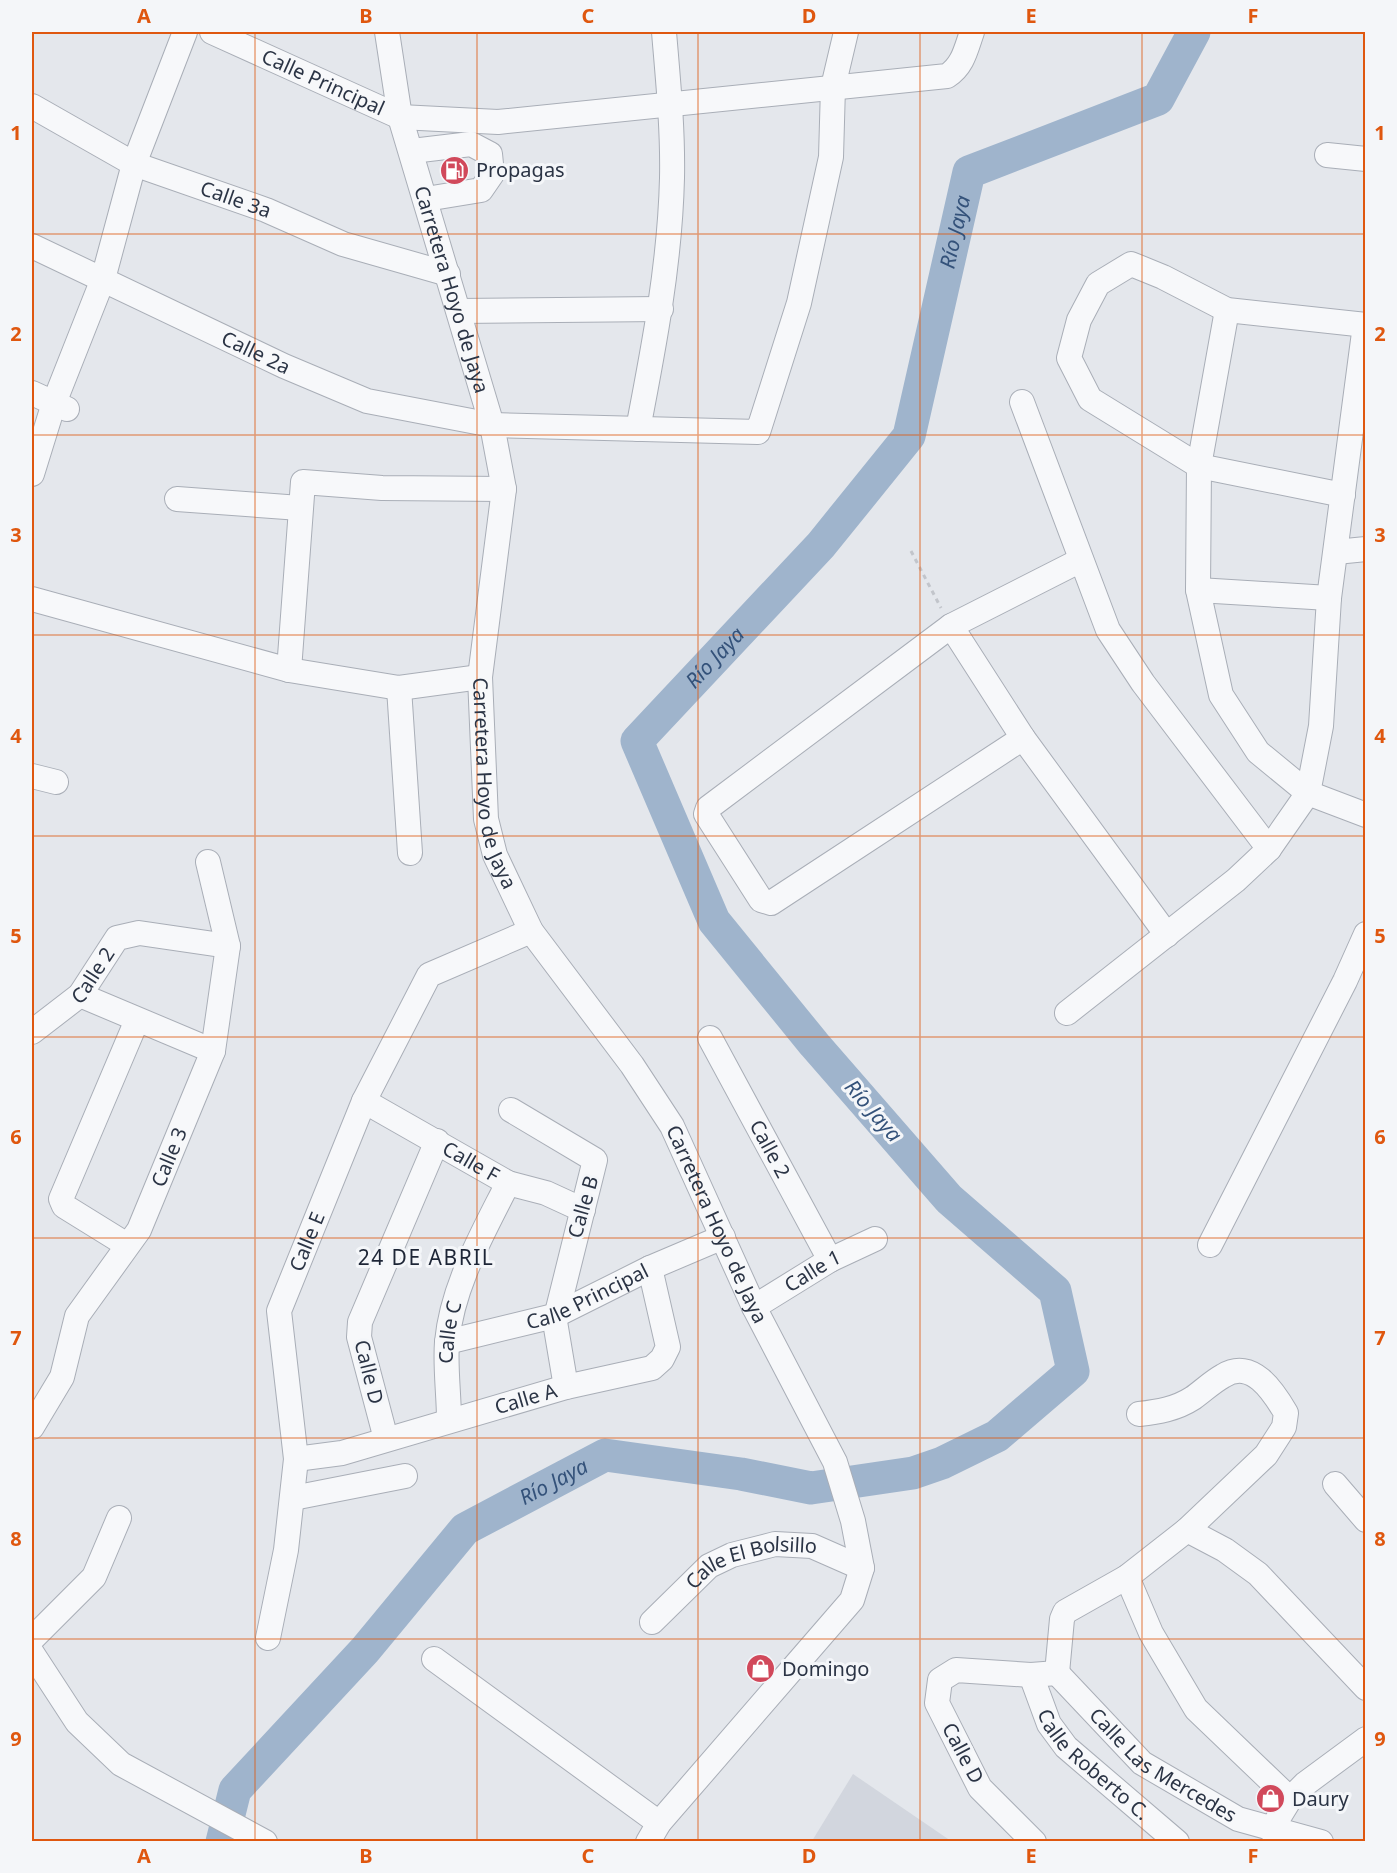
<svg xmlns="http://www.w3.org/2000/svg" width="1397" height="1873" font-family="'Noto Sans',sans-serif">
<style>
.built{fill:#d2d6de}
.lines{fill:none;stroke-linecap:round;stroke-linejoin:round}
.river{stroke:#9fb4cc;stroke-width:33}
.minor-casing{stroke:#a9aeb7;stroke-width:26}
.path{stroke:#c2c5cb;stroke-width:3;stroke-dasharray:4.5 4.5;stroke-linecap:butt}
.minor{stroke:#f7f8fa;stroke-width:24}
.grid{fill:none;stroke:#df570f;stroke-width:1.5;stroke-opacity:0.55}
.labels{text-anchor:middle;stroke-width:6;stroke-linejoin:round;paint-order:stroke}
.street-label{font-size:20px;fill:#2b3445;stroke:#f4f6f9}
.poi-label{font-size:20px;fill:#2b3445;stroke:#f4f6f9;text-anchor:start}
.water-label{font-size:21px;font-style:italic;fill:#34527a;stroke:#f4f6f9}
.neighbourhood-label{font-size:21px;letter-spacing:1.5px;fill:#1d2536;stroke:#f4f6f9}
.neatline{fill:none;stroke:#df570f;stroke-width:2}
.grid-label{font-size:20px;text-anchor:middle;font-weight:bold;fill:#df570f}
</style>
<rect width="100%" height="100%" fill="#e4e7ec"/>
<!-- built -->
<path class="built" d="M853,1774L951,1841H812Z"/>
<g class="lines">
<!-- river -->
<path class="river" id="s1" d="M222,1842L235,1790L365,1650L465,1529L605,1455L741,1474L811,1488L913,1473L942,1463L997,1436L1073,1371L1055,1291L949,1199L814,1044L714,921L637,741L821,545L909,436L969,172L1158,99L1194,32"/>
<defs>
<g id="minor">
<path id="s2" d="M212,32L400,117L498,122L947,76C963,66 966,49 972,32"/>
<path id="s3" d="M387,32L400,117L492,425L504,489L480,677L486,819L495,855L531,931L632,1065L672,1126L754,1307L835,1462L853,1521L862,1568L852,1600L659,1823L648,1842"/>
<path id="s4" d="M32,106L134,164L266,210L343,244L448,274"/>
<path d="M412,151L471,144L490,154L492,174L481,190L426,199"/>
<path d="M1327,155L1366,159"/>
<path id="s5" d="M32,246L284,366L367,401L492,425L758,432L799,303L831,157L833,87L846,32"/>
<path d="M1227,310L1199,466L1198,590L1221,695L1258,752L1308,793L1366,815"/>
<path d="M459,311L661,309"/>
<path d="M32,393L67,409"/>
<path d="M1022,402L1108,630L1143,683L1269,849"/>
<path d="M638,429C654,346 670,263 672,178C673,129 668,80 664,32"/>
<path d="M32,474L54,403L103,279L134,164L185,32"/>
<path d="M1343,495L1199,466L1090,399L1069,358L1079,320L1098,284L1131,264L1163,277L1227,310L1366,325"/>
<path d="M177,499L300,508"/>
<path d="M1336,552L1366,549"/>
<path d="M1198,590L1329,598"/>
<path d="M32,599L289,670L399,688L480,677"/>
<path d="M951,626L1023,738L1167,935"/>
<path d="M289,670L303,482L382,488L504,489"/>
<path d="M399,688L410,853"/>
<path d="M1023,738L771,903L761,900L706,814L708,808L951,626L1081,560"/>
<path d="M32,776L56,782"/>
<path d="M80,995L213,1051"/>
<path d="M1067,1013L1236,880L1269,849L1308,793L1321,726L1329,598L1365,325"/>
<path id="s6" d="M32,1032L80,995L117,938L139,933L228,946"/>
<path id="s7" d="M710,1038L830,1260"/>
<path id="s8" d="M364,1101L508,1183L546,1193L583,1210"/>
<path d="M511,1110L595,1160L557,1313"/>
<path d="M127,1245L64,1206L61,1199L137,1020"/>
<path d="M1210,1245L1345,981L1366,934"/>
<path id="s9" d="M754,1307L830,1260L875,1239"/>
<path d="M554,1316L566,1387"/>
<path id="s10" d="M447,1342L554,1316L650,1268L723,1237"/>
<path id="s11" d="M449,1420C449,1395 445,1367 447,1342C452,1286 483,1233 508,1183"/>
<path id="s12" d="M32,1427L62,1377L77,1316L139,1230L213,1051L228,946L208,862"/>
<path d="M386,1439L359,1337L360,1322L437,1141"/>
<path id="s13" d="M296,1459L342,1453L566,1387L652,1368L662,1359L668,1347L650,1268"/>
<path d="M1335,1484L1366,1520"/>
<path d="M293,1498L405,1476"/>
<path d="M1187,1530L1225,1550L1258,1574L1366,1688"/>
<path d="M1127,1577L1151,1633L1196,1709L1290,1799"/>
<path id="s14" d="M652,1622L709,1566L732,1555L775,1544L812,1546L862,1568"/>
<path id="s15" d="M268,1638L286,1550L296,1459L279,1311L364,1101L429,975L531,931"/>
<path d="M32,1639L94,1577L119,1518"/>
<path d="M32,1653L77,1722L121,1764L265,1842"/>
<path d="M434,1659L659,1823"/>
<path d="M1057,1673L1062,1619L1065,1612L1127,1577L1187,1530L1266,1455L1284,1427L1286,1413C1273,1391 1252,1358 1223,1376C1212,1382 1203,1391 1193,1398C1176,1409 1158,1412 1139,1414"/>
<path id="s16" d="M1057,1673L1142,1763L1238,1819L1321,1842"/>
<path id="s17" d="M1031,1675L1049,1724L1066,1747L1177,1842"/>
<path d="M1271,1830L1290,1799L1305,1784L1366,1739"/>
<path d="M1034,1842L980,1788L937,1703L940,1680L956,1670L1031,1675L1057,1673"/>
</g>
</defs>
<!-- minor casing -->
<use href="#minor" class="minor-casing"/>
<!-- path -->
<path class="path" d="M911,551L941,608"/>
<!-- minor -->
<use href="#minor" class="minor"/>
</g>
<!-- grid -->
<path class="grid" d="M255,32V1842M477,32V1842M698,32V1842M920,32V1842M1142,32V1842M32,234H1366M32,435H1366M32,635H1366M32,836H1366M32,1037H1366M32,1238H1366M32,1438H1366M32,1639H1366"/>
<!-- icons -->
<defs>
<symbol id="fuel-disc" viewBox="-11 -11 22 22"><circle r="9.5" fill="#d1495b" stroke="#f4f6f9"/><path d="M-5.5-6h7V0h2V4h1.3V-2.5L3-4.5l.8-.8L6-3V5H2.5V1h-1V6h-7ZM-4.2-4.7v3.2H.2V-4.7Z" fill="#fff"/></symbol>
<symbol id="shop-disc" viewBox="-11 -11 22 22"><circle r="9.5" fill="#d1495b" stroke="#f4f6f9"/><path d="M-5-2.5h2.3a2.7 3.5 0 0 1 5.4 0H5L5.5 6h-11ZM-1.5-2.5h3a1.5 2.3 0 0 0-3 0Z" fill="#fff"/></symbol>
</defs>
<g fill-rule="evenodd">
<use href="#fuel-disc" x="438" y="154" width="33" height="33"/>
<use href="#shop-disc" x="744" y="1652" width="33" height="33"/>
<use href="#shop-disc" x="1254" y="1782" width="33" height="33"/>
</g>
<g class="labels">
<!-- street labels -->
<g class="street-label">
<text dy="7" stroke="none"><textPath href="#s2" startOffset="122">Calle Principal</textPath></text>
<text dy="7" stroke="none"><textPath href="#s4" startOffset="225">Calle 3a</textPath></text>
<text dy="7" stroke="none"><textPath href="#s3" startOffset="266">Carretera Hoyo de Jaya</textPath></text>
<text dy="7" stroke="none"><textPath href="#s5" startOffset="248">Calle 2a</textPath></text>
<text dy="7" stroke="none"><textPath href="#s3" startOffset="770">Carretera Hoyo de Jaya</textPath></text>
<text dy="7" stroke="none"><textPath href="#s6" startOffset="84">Calle 2</textPath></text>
<text dy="7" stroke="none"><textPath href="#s7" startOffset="126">Calle 2</textPath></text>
<text dy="7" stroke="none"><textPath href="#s12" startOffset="306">Calle 3</textPath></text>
<text dy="7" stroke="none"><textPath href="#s8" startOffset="123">Calle F</textPath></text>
<text transform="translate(583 1207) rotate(-74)" y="7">Calle B</text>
<text dy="7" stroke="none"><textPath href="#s3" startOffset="1274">Carretera Hoyo de Jaya</textPath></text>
<text dy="7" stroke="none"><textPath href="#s15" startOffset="405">Calle E</textPath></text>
<text dy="7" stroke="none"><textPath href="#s9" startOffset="69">Calle 1</textPath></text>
<text dy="7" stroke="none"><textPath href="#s10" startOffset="148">Calle Principal</textPath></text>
<text dy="7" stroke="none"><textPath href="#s11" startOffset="88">Calle C</textPath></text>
<text transform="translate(369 1372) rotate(76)" y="7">Calle D</text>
<text dy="7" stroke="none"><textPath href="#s13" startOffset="238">Calle A</textPath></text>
<text dy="7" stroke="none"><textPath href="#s14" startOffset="122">Calle El Bolsillo</textPath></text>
<text transform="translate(963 1753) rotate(62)" y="7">Calle D</text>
<text dy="7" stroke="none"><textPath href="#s17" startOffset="112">Calle Roberto C.</textPath></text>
<text dy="7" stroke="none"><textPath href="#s16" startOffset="142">Calle Las Mercedes</textPath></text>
</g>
<!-- poi labels -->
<g class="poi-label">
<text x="476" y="177">Propagas</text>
<text x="782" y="1676">Domingo</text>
<text x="1292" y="1806">Daury</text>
</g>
<!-- water labels -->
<g class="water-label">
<text dy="7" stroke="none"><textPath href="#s1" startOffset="2464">Río Jaya</textPath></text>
<text dy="7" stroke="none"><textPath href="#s1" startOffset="1960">Río Jaya</textPath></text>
<text transform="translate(873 1111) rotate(49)" y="7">Río Jaya</text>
<text dy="7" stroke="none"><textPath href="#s1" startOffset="502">Río Jaya</textPath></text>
</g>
<!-- neighbourhood labels -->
<g class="neighbourhood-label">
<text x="426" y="1265">24 DE ABRIL</text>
</g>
</g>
<!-- border -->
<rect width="1397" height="1873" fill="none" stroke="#f4f6f9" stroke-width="66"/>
<rect x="33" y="33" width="1331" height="1807" class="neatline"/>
<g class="grid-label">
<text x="144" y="23">A</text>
<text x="366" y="23">B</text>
<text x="588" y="23">C</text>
<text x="809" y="23">D</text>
<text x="1031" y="23">E</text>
<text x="1253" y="23">F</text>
<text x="16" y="140">1</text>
<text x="1380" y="140">1</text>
<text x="16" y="341">2</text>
<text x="1380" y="341">2</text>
<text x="16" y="542">3</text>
<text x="1380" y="542">3</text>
<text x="16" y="743">4</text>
<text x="1380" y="743">4</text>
<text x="16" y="943">5</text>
<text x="1380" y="943">5</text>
<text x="16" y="1144">6</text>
<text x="1380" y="1144">6</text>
<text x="16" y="1345">7</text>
<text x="1380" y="1345">7</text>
<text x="16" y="1546">8</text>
<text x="1380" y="1546">8</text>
<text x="16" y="1746">9</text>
<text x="1380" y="1746">9</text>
<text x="144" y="1863">A</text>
<text x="366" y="1863">B</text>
<text x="588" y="1863">C</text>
<text x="809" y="1863">D</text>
<text x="1031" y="1863">E</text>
<text x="1253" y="1863">F</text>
</g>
</svg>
